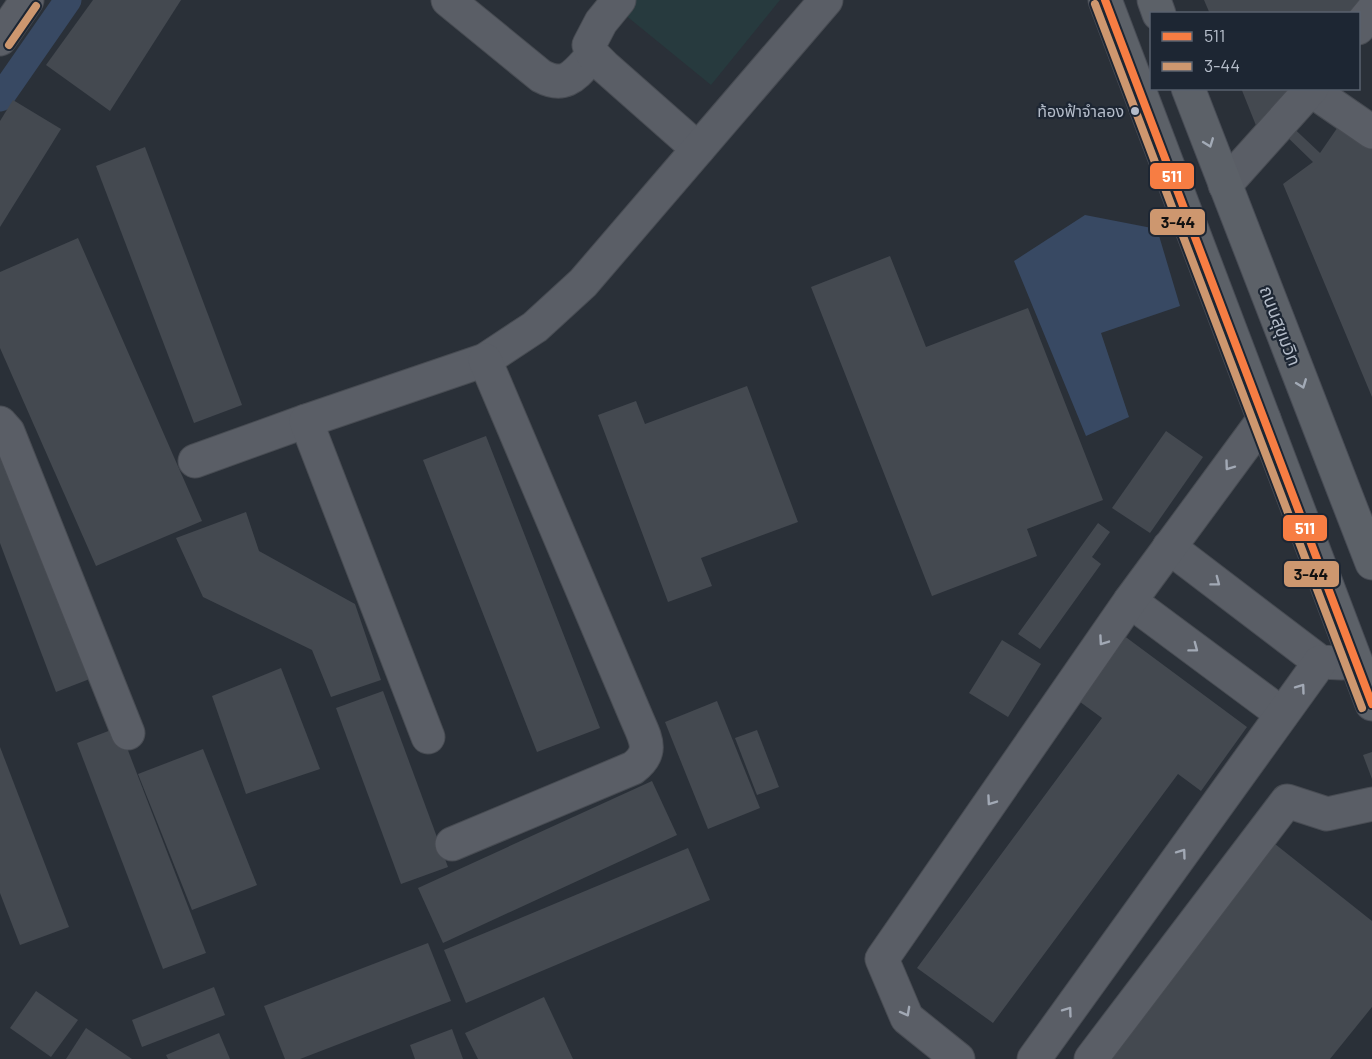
<svg xmlns="http://www.w3.org/2000/svg" width="1372" height="1059" font-family="Barlow,'Noto Sans Thai',sans-serif">
<style>
.green{fill:#273a3e}
.water{fill:#384963}
.lines{fill:none;stroke-linecap:round;stroke-linejoin:round}
.canal{stroke:#384963;stroke-width:27}
.building{fill:#444950}
.minor-casing{stroke:#484c53;stroke-width:35}
.major-casing{stroke:#484c55;stroke-width:35}
.minor{stroke:#5a5e66;stroke-width:33}
.major{stroke:#5c6168;stroke-width:33}
.bus-1-casing{stroke:#1d2633;stroke-width:12}
.bus-2-casing{stroke:#1d2633;stroke-width:12}
.bus-1{stroke:#f77d43;stroke-width:8}
.bus-2{stroke:#cd976f;stroke-width:8}
.oneway{stroke:#a2aab6}
.oneway2{stroke:#a2a9b5}
.bus-dot{fill:#b4bcc9;stroke:#1d2633;stroke-width:2}
.labels{text-anchor:middle;stroke-width:4.5;stroke-linejoin:round;paint-order:stroke}
.bus-label{font-size:16px;fill:#b4bcc9;stroke:#1d2633;text-anchor:end}
.street-label{font-size:18px;fill:#b4bcc9;stroke:#1d2633}
.line-badge{stroke:#1d2633;stroke-width:2}
.badge-label{font-size:16px;text-anchor:middle;font-weight:bold;fill:#fff}
.pale-badge-label{font-size:16px;text-anchor:middle;font-weight:bold;fill:#111}
</style>
<rect width="100%" height="100%" fill="#2a3038"/>
<!-- green -->
<path class="green" d="M635,0H780L711,85L624,14Z"/>
<!-- water -->
<path class="water" d="M1085,215L1157,229L1180,306L1101,333L1129,417L1086,436L1014,261Z"/>
<g class="lines">
<!-- canal -->
<path class="canal" d="M0,98L68,0"/>
</g>
<!-- building -->
<g class="building">
<path d="M93,0H181L110,111L46,65Z"/>
<path d="M1204,0H1372L1358,14H1210Z"/>
<path d="M1241,88H1305L1259,133Z"/>
<path d="M13,100L61,129L0,227V121Z"/>
<path d="M1286,121L1320,153L1342,121L1372,143V397L1283,184L1313,162L1279,129Z"/>
<path d="M145,147L242,405L194,423L96,166Z"/>
<path d="M78,238L202,521L96,566L0,348V272Z"/>
<path d="M890,256L926,347L1028,308L1103,500L1027,529L1037,556L932,596L811,287Z"/>
<path d="M747,386L798,522L701,558L712,586L668,602L598,415L636,401L645,424Z"/>
<path d="M0,429L100,675L56,692L0,543Z"/>
<path d="M1166,431L1203,457L1150,533L1112,508Z"/>
<path d="M486,436L600,728L537,752L423,460Z"/>
<path d="M246,512L259,551L355,604L381,680L331,697L312,650L203,597L176,538Z"/>
<path d="M1098,523L1110,532L1092,557L1101,564L1040,649L1018,634Z"/>
<path d="M1123,635L1247,727L1201,791L1178,774L993,1023L917,968L1102,718L1076,699Z"/>
<path d="M1002,640L1041,664L1008,717L969,693Z"/>
<path d="M281,668L320,769L246,794L212,696Z"/>
<path d="M383,691L448,867L401,884L336,708Z"/>
<path d="M717,701L760,808L708,829L665,722Z"/>
<path d="M119,727L206,953L163,969L77,743Z"/>
<path d="M757,730L779,787L757,795L735,738Z"/>
<path d="M0,747L69,927L20,945L0,893Z"/>
<path d="M203,749L257,885L192,910L138,774Z"/>
<path d="M1372,752V779L1363,755Z"/>
<path d="M652,781L677,835L443,943L418,888Z"/>
<path d="M1270,840L1372,921V1007L1330,1059H1105Z"/>
<path d="M688,848L710,900L466,1003L444,950Z"/>
<path d="M428,943L451,1001L300,1059H285L264,1006Z"/>
<path d="M214,987L225,1015L142,1047L132,1020Z"/>
<path d="M36,991L78,1020L51,1057L10,1028Z"/>
<path d="M544,997L573,1059H478L465,1033Z"/>
<path d="M86,1028L132,1059H66Z"/>
<path d="M452,1029L463,1059H415L410,1045Z"/>
<path d="M219,1033L230,1059H168L166,1055Z"/>
</g>
<g class="lines">
<defs>
<g id="minor">
<path d="M448,0L541,76C567,90 576,73 593,55"/>
<path d="M619,0L601,22L589,45L593,55L604,66L698,149"/>
<path d="M1358,28L1372,11"/>
<path d="M0,39L27,0"/>
<path d="M1311,90L1372,132"/>
<path d="M1225,185L1312,88"/>
<path d="M0,423L8,432L128,733"/>
<path d="M195,461L306,421"/>
<path d="M1169,547L1320,662L1342,663"/>
<path d="M1130,601L1282,714"/>
<path d="M428,737L306,421L485,360L535,327L583,283L826,0"/>
<path d="M452,844L633,768C654,752 646,740 637,719L485,360"/>
<path d="M958,1059L907,1018L882,959L1130,601L1264,419"/>
<path d="M1034,1059L1320,662"/>
<path d="M1091,1059L1287,801L1327,814L1372,804"/>
</g>
<g id="major">
<path d="M1105,0L1372,704"/>
<path d="M1154,0L1159,14"/>
<path d="M1188,88L1372,563"/>
</g>
</defs>
<!-- minor casing -->
<use href="#minor" class="minor-casing"/>
<!-- major casing -->
<use href="#major" class="major-casing"/>
<!-- minor -->
<use href="#minor" class="minor"/>
<!-- major -->
<use href="#major" class="major"/>
<defs>
<path id="bus-1" d="M1105,0L1372,704"/>
<g id="bus-2">
<path d="M1095,4L1362,708"/>
<path d="M9,45L36,6"/>
</g>
</defs>
<!-- bus-1 casing -->
<use href="#bus-1" class="bus-1-casing"/>
<!-- bus-2 casing -->
<use href="#bus-2" class="bus-2-casing"/>
<!-- bus-1 -->
<use href="#bus-1" class="bus-1"/>
<!-- bus-2 -->
<use href="#bus-2" class="bus-2"/>
</g>
<!-- one-way arrows -->
<defs><path id="oneway-chevron" d="M-2-3.5L2.5 0L-2 3.5" fill="none" stroke-width="1.6" stroke-linecap="round" stroke-linejoin="round" transform="scale(1.5)"/></defs>
<g class="oneway">
<use href="#oneway-chevron" transform="translate(1209 143) rotate(69)"/>
<use href="#oneway-chevron" transform="translate(1302 384) rotate(69)"/>
</g>
<g class="oneway2">
<use href="#oneway-chevron" transform="translate(1229 466) rotate(126)"/>
<use href="#oneway-chevron" transform="translate(1216 582) rotate(37)"/>
<use href="#oneway-chevron" transform="translate(1103 641) rotate(125)"/>
<use href="#oneway-chevron" transform="translate(1194 648) rotate(37)"/>
<use href="#oneway-chevron" transform="translate(1301 688) rotate(-54)"/>
<use href="#oneway-chevron" transform="translate(991 801) rotate(125)"/>
<use href="#oneway-chevron" transform="translate(1182 853) rotate(-54)"/>
<use href="#oneway-chevron" transform="translate(1068 1011) rotate(-54)"/>
<use href="#oneway-chevron" transform="translate(906 1012) rotate(61)"/>
</g>
<!-- markers -->
<circle class="bus-dot" cx="1135" cy="111" r="5"/>
<g class="labels">
<!-- bus labels -->
<g class="bus-label">
<text x="1124" y="117">ท้องฟ้าจำลอง</text>
</g>
<!-- street labels -->
<g class="street-label">
<text transform="translate(1280 326) rotate(69)" y="6">ถนนสุขุมวิท</text>
</g>
</g>
<g class="line-badge">
<rect x="1149" y="162" width="46" height="28" rx="6" fill="#f77d43"/>
<rect x="1149" y="208" width="57" height="28" rx="6" fill="#cd976f"/>
<rect x="1282" y="514" width="46" height="28" rx="6" fill="#f77d43"/>
<rect x="1283" y="560" width="57" height="28" rx="6" fill="#cd976f"/>
</g>
<g class="badge-label">
<text x="1172" y="182">511</text>
<text x="1305" y="534">511</text>
</g>
<g class="pale-badge-label">
<text x="1178" y="228">3-44</text>
<text x="1311" y="580">3-44</text>
</g>
<!-- legend -->
<rect x="1150" y="12" width="210" height="78" fill="#1d2633" stroke="#59626f" stroke-width="1.5"/>
<rect x="1162" y="32" width="30" height="9" fill="#f77d43" stroke="#59626f" stroke-width="1.5"/>
<text x="1204" y="42" font-size="18" fill="#b4bcc9">511</text>
<rect x="1162" y="62" width="30" height="9" fill="#cd976f" stroke="#59626f" stroke-width="1.5"/>
<text x="1204" y="72" font-size="18" fill="#b4bcc9">3-44</text>
</svg>
